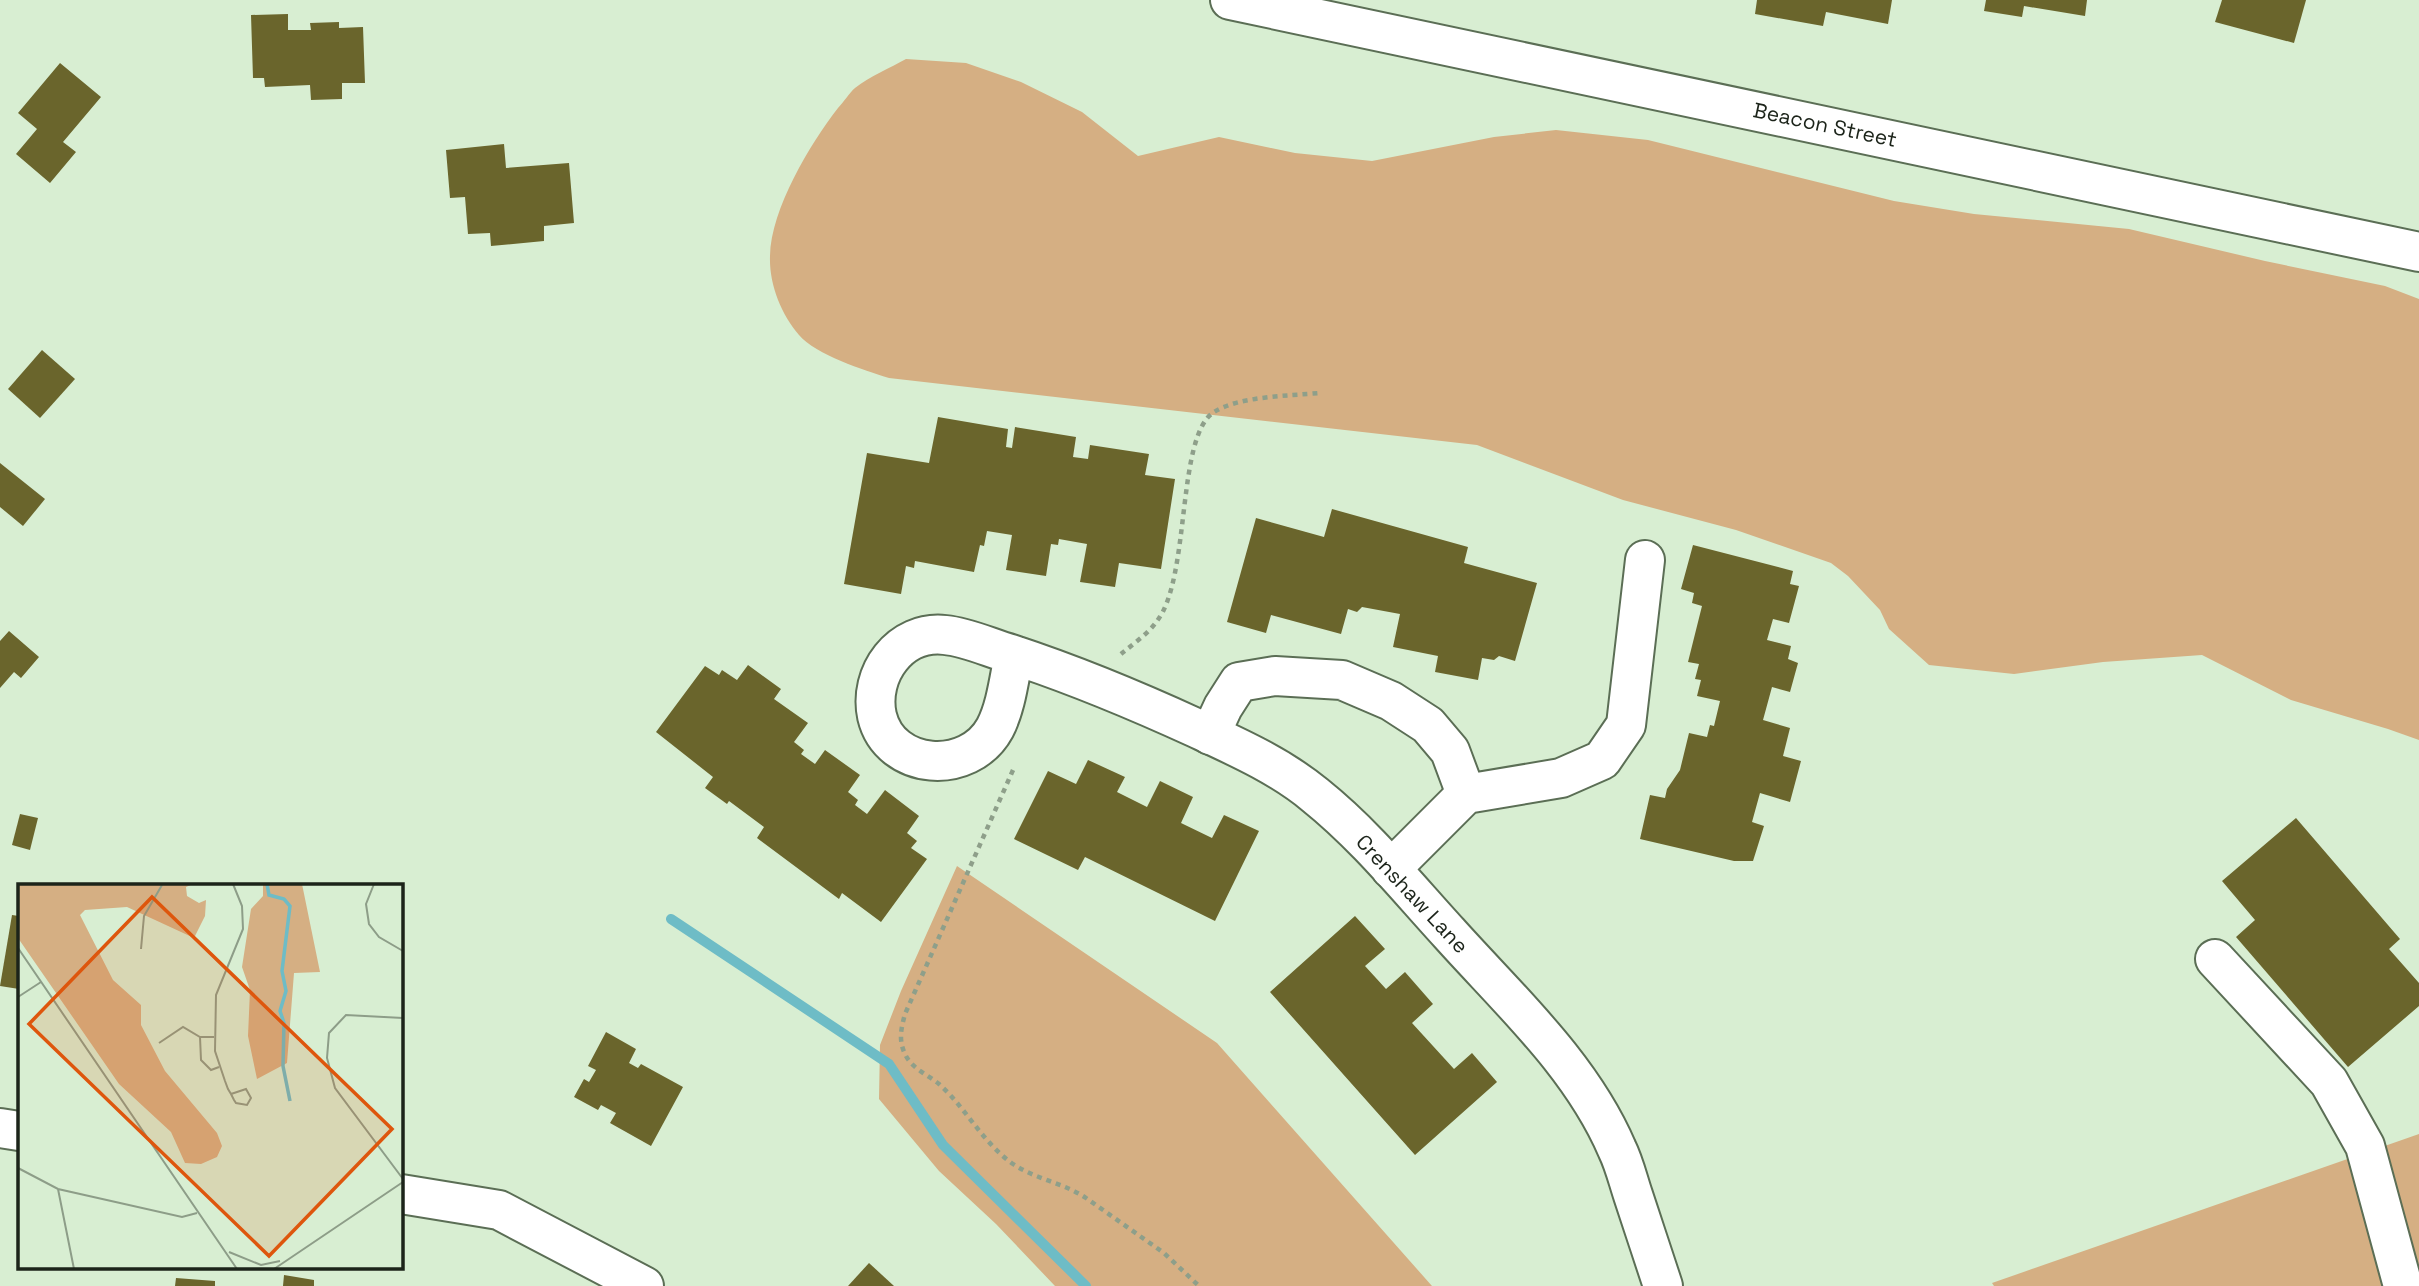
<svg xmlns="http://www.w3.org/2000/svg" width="2419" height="1286" font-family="'Space Grotesk',sans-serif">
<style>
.green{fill:#d5af83}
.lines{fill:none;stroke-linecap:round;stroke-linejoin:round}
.stream{stroke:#6ebcc6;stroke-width:10}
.building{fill:#6a652c}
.minor-casing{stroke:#5b6e55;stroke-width:42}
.major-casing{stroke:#5b6e55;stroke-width:42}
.path{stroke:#8e9f8a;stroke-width:4.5;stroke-dasharray:5 5;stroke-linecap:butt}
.minor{stroke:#fff;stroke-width:38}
.major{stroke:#fff;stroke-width:38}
.labels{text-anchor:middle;stroke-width:7;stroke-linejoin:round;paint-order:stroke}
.street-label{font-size:21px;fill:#1c241a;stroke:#fff}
.inset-river{fill:none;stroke:#6ebcc6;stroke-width:3.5}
.inset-road{fill:none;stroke:#8d9d88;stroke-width:2}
.view{fill:#de560d;fill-opacity:0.15;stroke:#de560d;stroke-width:3.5}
.inset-edge{fill:none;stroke:#1c241a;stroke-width:3.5}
</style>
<rect width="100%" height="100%" fill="#d8eed2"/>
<!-- green -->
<g class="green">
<path d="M906,59L966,63L1021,82L1082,112L1138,156L1219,137L1295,153L1372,161L1494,137L1556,130L1648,140L1894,201L1974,214L2129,229L2265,261L2385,286L2419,299V740L2388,729L2291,700L2202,655L2103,662L2014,674L1929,665L1889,629L1880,610L1848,576L1831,563L1736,530L1623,500L1477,445L889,378C864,370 816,355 799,335C781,314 769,284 770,256C771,209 810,144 838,108C844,102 849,93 855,88C870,76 890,68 906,59Z"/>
<path d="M957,866L1217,1043L1432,1286H1055L996,1224L939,1171L879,1099L880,1045L901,991Z"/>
<path d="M2419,1134V1286H1994L1992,1283Z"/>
</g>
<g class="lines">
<!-- stream -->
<path class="stream" d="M671,919L889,1064L943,1145L1086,1286"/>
</g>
<!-- building -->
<g class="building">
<path d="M1757,0H1892L1888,24L1826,12L1823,26L1755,14Z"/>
<path d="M1986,0H2087L2085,16L2024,6L2022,17L1984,11Z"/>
<path d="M2222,0H2306L2294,43L2215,22Z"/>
<path d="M288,14V30H311L310,23L339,22V28L363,27L365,83H342V99L311,100L310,85L265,87L264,78H253L251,15Z"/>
<path d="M60,63L101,97L63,142L76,152L50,183L16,154L37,129L18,113Z"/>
<path d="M504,144L506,168L569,163L574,223L544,226V241L491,246L490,233L468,234L465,197L450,198L446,150Z"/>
<path d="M42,350L75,379L40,418L8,389Z"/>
<path d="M938,417L1008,429L1006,447L1012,448L1015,427L1076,437L1073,457L1088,459L1090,445L1149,454L1145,475L1175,479L1161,569L1119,563L1115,587L1080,582L1087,544L1059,539L1058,545L1051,544L1046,576L1006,570L1012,535L987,531L984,546L980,545L974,572L915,561L914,568L906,566L901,594L844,584L867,453L929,463Z"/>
<path d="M0,463L45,499L23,526L0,507Z"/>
<path d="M1332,509L1468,547L1464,563L1537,583L1515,661L1499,656L1494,660L1482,658L1478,680L1435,672L1438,656L1393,647L1400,614L1362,607L1357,612L1348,609L1341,634L1271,615L1266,633L1227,622L1256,518L1324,537Z"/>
<path d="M1693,545L1793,571L1790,584L1799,586L1789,623L1773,619L1767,640L1791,646L1788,659L1798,663L1790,692L1772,687L1763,720L1790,728L1783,756L1801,761L1790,802L1760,793L1752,822L1764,826L1753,861H1734L1640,839L1650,795L1665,798L1667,789L1680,770L1689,733L1707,737L1710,725L1714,726L1720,701L1697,696L1701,680L1695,679L1699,664L1688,662L1702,606L1692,603L1694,593L1681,589Z"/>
<path d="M9,631L39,657L21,678L14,672L0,688V641Z"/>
<path d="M748,665L781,689L774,699L808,723L794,742L804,750L801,754L815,764L825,750L860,775L848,792L858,800L855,805L867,814L885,790L919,816L907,833L917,841L911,848L927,859L881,922L842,893L839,899L757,838L764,827L729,801L727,804L705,788L713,777L656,732L705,666L719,675L722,670L737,680Z"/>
<path d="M1088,760L1125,777L1117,792L1147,807L1160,781L1193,797L1181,823L1212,838L1224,815L1259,831L1215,921L1085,857L1078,870L1014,839L1048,771L1076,784Z"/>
<path d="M20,814L38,818L30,850L12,845Z"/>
<path d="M2296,818L2400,939L2389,949L2419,983V1006L2348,1067L2236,937L2255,920L2222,881Z"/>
<path d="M12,915L19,916V989L0,986Z"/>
<path d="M1355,916L1385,949L1365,966L1386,989L1405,972L1433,1004L1412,1023L1454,1069L1472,1053L1497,1082L1415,1155L1270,992Z"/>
<path d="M606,1032L636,1049L629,1063L638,1068L641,1064L683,1087L651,1146L610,1123L616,1113L601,1105L598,1110L574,1097L584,1079L589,1082L596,1070L588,1066Z"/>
<path d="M869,1263L894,1286H848Z"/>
<path d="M284,1275L314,1280V1286H283Z"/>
<path d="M176,1278L215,1281V1286H175Z"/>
</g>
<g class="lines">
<defs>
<g id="minor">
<path d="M1014,655C1009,679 1006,707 995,728C969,776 890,771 877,716C868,674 900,630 945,635C967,637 990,648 1011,654C1075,675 1135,700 1196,728C1237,747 1280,766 1315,795C1365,835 1406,886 1449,933C1509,1000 1581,1065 1617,1149C1624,1163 1628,1180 1633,1195C1643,1225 1653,1256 1663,1286"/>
<path d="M1210,735L1223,707L1239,682L1275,676L1342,680L1391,701L1428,725L1450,751L1466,794"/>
<path d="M1391,869L1466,794L1561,778L1602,760L1626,725L1645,560"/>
<path d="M2215,959L2329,1082L2365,1146L2403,1286"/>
<path d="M0,1128L19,1131"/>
<path d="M401,1194L499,1210L644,1286"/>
</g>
<path id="major" d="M1230,0L2419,252"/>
</defs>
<!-- minor casing -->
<use href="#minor" class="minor-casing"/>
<!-- major casing -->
<use href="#major" class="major-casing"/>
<!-- path -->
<g class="path">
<path d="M1121,654C1133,644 1148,634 1157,621C1191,577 1176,436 1214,412C1239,396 1289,396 1319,393"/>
<path d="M1013,770L905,1014C901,1029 898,1041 906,1056C913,1069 928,1075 939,1084C966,1108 982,1142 1013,1164C1035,1179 1064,1183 1086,1198L1164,1253L1199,1286"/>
</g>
<!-- minor -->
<use href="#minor" class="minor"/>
<!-- major -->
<use href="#major" class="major"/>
</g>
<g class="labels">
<!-- street labels -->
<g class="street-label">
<text transform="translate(1825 125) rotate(12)" y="7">Beacon Street</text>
<text transform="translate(1412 894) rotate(47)" y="7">Crenshaw Lane</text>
</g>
</g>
<!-- overview -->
<g transform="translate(18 884)">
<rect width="385" height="385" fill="#d8eed2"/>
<path d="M0,0H175L168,3L169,12L181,19L188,16L187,32L176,54L109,23L67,26L62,31L95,96L123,121V141L147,187L199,249L204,262L199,273L183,280L167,279L153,248L101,200L0,54ZM245,0H284L302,88L276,89L269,179L239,195L230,152L232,106L224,83L233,25L245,12Z" fill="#d5af83"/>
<path class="inset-river" d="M249,0L251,11L266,15L272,22L264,87L268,107L262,127L266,139L265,182L272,217"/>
<path class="inset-road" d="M356,0L348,20L351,40L361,53L385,67M0,64L219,385M123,65L126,32L144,1M0,113L23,98M385,134L328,131L311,149L309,174L317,204L385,295M182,153L183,176L193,186L201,183M141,159L165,143L182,153H196M213,210L228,205L233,214L229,221L218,219L216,216L213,210L210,205L207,197L197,167L198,111L225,45L224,22L215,0M0,284L40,305L164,333L179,329M40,305L56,385M211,368L243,381L262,377M256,385L385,298"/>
<path class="view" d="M134,13L374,245L251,372L11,140Z"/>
<rect width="385" height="385" class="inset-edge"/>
</g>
</svg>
